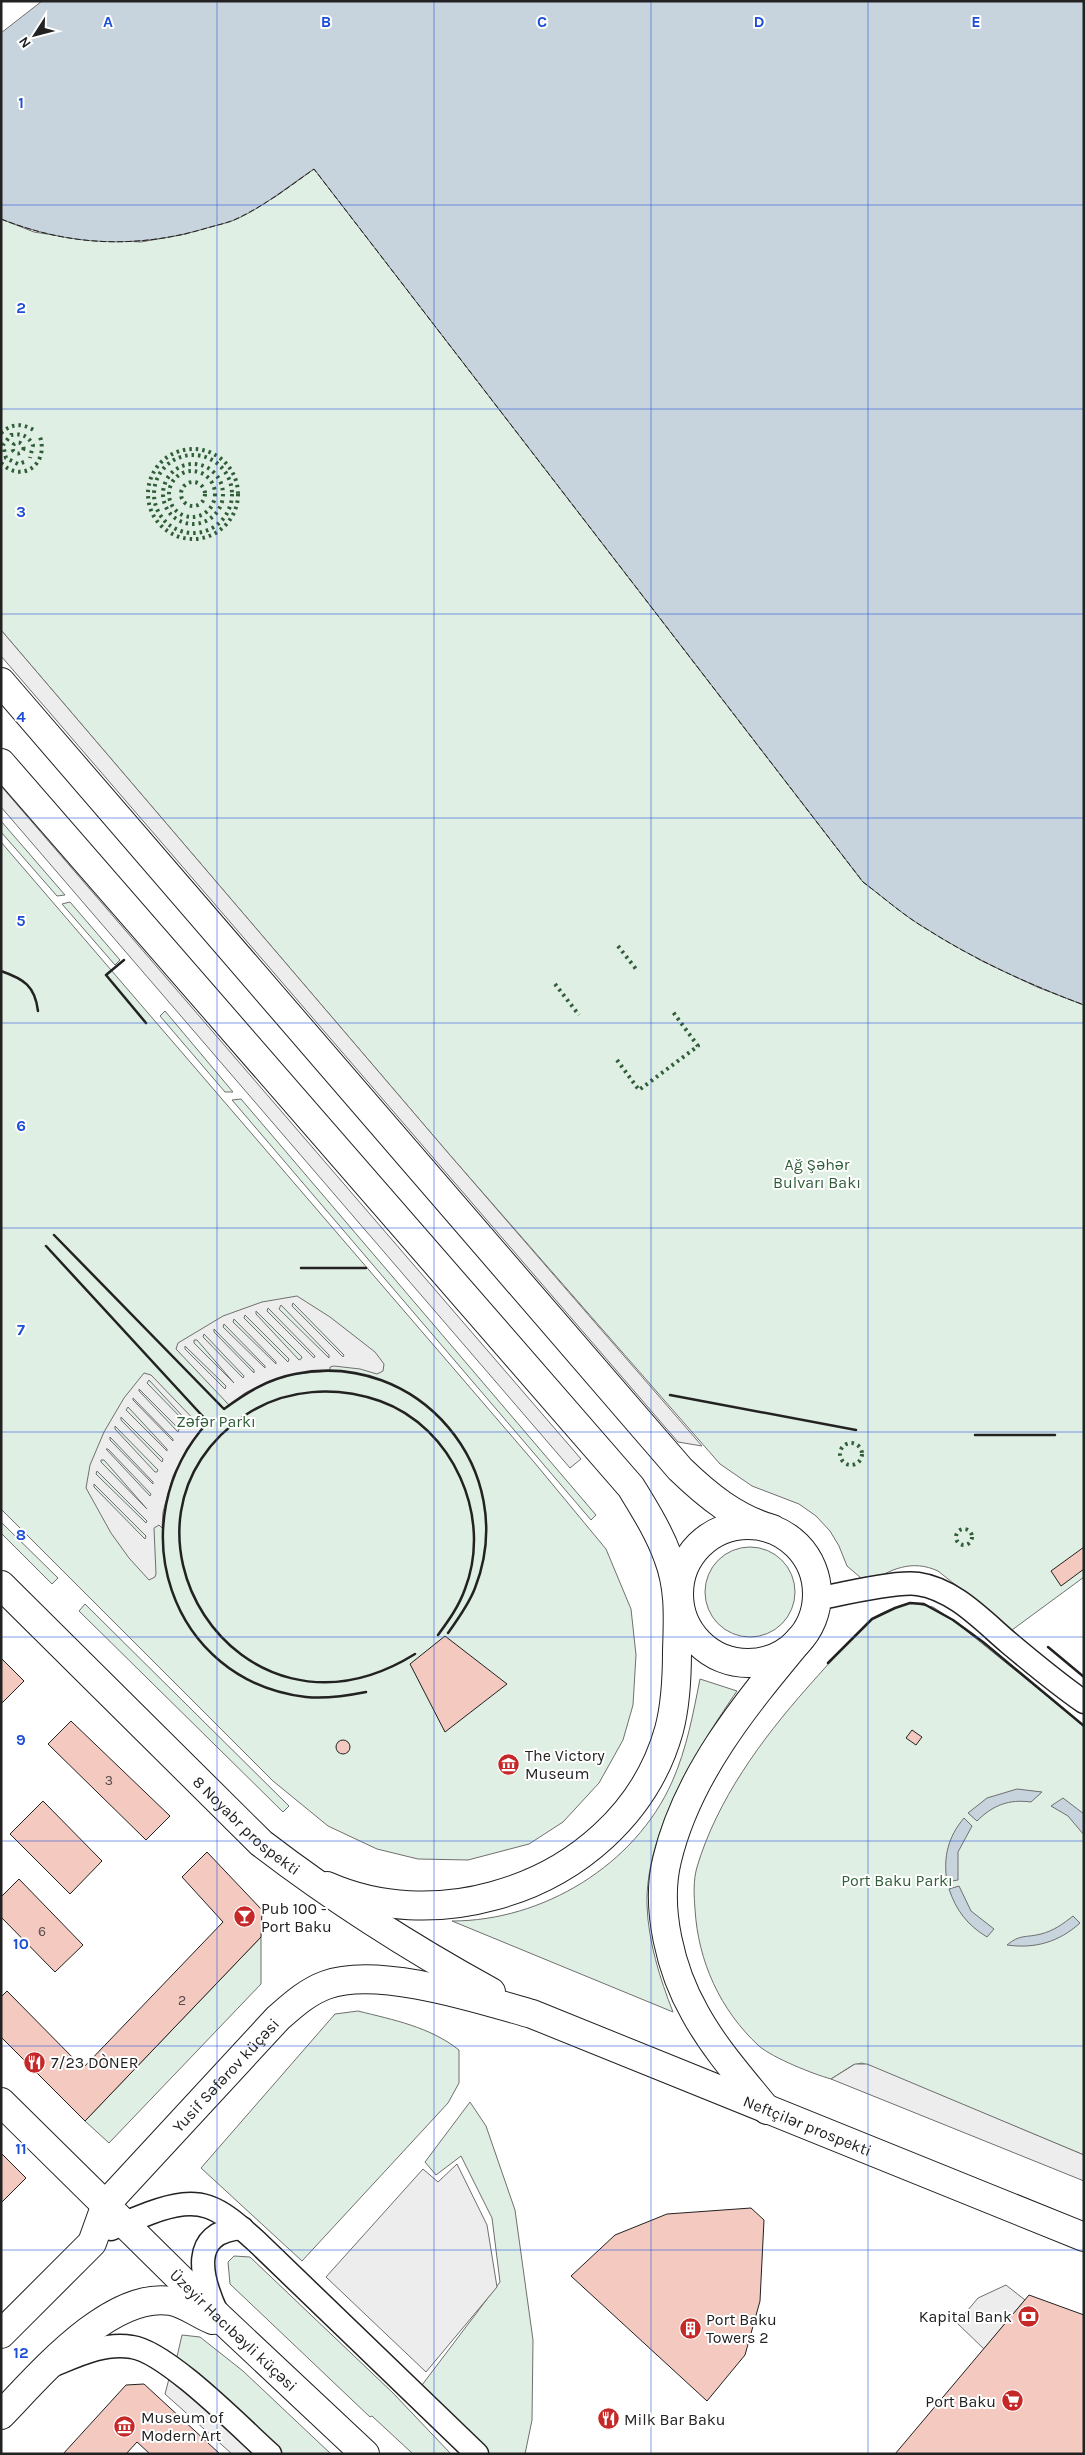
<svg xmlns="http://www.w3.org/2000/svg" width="1085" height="2455" font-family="Karla,sans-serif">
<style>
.green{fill:#e0efe3;stroke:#6f6f6f}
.parking{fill:#ededed;stroke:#6f6f6f;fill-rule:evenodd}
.water{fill:#c7d3dd;stroke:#6f6f6f}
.pier{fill:#fff;stroke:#6f6f6f}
.building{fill:#f3c9c0;stroke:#222}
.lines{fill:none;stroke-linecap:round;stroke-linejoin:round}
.minor-casing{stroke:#222;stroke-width:25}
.major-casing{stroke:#222;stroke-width:30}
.highway-casing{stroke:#222;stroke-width:30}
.minor{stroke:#fff;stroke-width:22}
.major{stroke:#fff;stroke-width:28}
.highway{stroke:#fff;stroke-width:28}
.hedge{stroke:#2f5e38;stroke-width:4;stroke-dasharray:2.5 4;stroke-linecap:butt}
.fence{stroke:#222;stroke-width:1;stroke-dasharray:6 2.5;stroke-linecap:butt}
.wall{stroke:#222;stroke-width:2.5}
.grid{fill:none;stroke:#1d4ed8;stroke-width:1;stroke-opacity:0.55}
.labels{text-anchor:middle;stroke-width:4;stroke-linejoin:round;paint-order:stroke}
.number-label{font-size:14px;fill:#564c4a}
.park-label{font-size:16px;fill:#2f5e38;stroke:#fff}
.poi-label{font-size:16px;fill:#222;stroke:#fff;text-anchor:start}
.street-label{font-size:16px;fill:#222;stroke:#fff}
.grid-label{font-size:16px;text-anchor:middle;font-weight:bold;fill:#1d4ed8;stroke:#fff;stroke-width:4;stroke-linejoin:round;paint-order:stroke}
</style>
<rect width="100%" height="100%" fill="#fff"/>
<!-- green -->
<g class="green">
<path d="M314,169L863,882L980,960L1037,987L1084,1005V1577L1012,1630L938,1571C912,1559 890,1569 868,1584L847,1566L839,1546L830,1531L816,1516L799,1504L752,1486L720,1464L449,1154L1,630V219L34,232L73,238L141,242L186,234L275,197Z"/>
<path d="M1,821L65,895L57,896L1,832Z"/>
<path d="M1,842L534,1462L606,1549L631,1609L636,1655L633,1705L623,1740L599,1783L563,1822L529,1844L468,1860L418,1859L377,1849L328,1826L273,1781L1,1509Z"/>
<path d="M70,902L120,960L115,965L62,904Z"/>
<path d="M165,1011L233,1092H225L160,1016Z"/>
<path d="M241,1099L596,1515L591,1520L232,1100Z"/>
<path d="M1,1522L58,1578L52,1584L1,1533Z"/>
<circle cx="750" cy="1592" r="45"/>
<path d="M910,1603L933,1607L953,1620L1084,1726V2155L862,2063L853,2065L831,2079C813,2074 773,2058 759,2046C720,2010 698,1961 695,1909C694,1895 693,1881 697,1867C717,1800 761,1740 807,1688C822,1671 837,1654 853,1638C859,1632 865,1624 872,1619C883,1611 898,1607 910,1603Z"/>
<path d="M85,1604L289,1806L283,1812L79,1611Z"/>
<path d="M700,1679L737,1691C697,1749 645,1833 647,1905C648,1941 660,1979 673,2012L452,1921C543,1921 635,1865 672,1782C687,1748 693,1714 700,1679Z"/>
<path d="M261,1937V1984L109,2143L85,2121Z"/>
<path d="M358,2011C394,2020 430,2027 459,2050V2083L448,2103L302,2261L201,2168L335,2014Z"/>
<path d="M470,2102L486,2126L515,2210L533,2340L532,2420L525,2454H483L422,2385L500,2282L492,2218L461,2156L436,2175L425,2162Z"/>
<path d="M234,2256L250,2257L393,2393L451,2454H413L372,2416L370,2417L230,2284L228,2262Z"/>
<path d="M182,2335L200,2337L243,2371L331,2454H277L176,2361Z"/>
</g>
<!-- parking -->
<g class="parking">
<path d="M1,630L449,1154L702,1446L678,1442L1,656Z"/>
<path d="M1,786L581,1459L570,1468L1,807Z"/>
<path d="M297,1296L330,1317L375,1352L384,1364L383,1371L377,1374L360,1369L334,1366L330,1367V1371L294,1374L269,1381L245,1393L229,1405L176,1349L178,1343L223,1316L262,1302ZM293,1303L344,1355L343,1357L292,1306ZM281,1305L329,1355V1358L279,1309ZM268,1308L315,1356L314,1358L267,1311ZM256,1311L302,1357L301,1359L299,1360L256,1314ZM245,1315L289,1359L288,1362L244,1318ZM234,1319L276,1362V1364L233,1322ZM224,1324L265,1366V1368L223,1327ZM214,1329L254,1370V1373L214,1332ZM204,1334L244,1376L243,1378L203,1337ZM194,1340H197L234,1383L194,1343ZM185,1346L226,1386L225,1389L185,1349Z"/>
<path d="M144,1373L151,1375L202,1428L187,1448L173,1476L163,1512L162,1528L159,1525L154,1528L156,1574L155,1577L149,1580L129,1558L111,1533L86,1488L90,1465L104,1432L124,1398ZM149,1380L187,1421V1424L147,1383ZM139,1389L179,1429L178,1432L139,1391ZM133,1398L173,1439V1441L133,1400ZM128,1407L167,1449V1451L126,1410ZM121,1417L163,1459L162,1462L121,1420ZM115,1426L158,1470L157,1472H155L115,1429ZM110,1437L153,1482V1484L110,1440ZM106,1449H108L151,1494L150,1496ZM101,1460H104L147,1509L101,1462ZM97,1471L147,1521L146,1523L96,1474ZM94,1484L146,1536L145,1539L94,1487Z"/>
<path d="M855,2064H867L1084,2155V2181L831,2079Z"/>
<path d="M457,2164L487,2225L497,2287L426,2372L326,2277L423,2169L438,2182Z"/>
<path d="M1006,2285L1025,2300L984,2349L957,2323L978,2298Z"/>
<path d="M172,2367L270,2454H232L165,2394Z"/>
</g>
<!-- water -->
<g class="water">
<path d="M1,1H1084V1005C1028,984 975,960 925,928C903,915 883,897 863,882L314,169C288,186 265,206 237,219C228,223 217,225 207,228C137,249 69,246 1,219Z"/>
<path d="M1017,1789L1042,1792L1031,1802C1009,1799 993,1805 977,1821L968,1813L987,1798Z"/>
<path d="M1063,1798L1084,1814V1835L1068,1816L1051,1806Z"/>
<path d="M964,1818L972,1826L958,1852V1880L947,1882C943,1857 948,1837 964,1818Z"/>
<path d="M959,1886L971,1911L994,1929L987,1937C967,1925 956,1910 949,1889Z"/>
<path d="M1073,1916L1080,1923C1059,1942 1035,1949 1007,1945C1020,1934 1025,1938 1041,1934C1053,1931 1063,1924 1073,1916Z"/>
</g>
<!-- pier -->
<path class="pier" d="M1,1H42L1,33Z"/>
<!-- building -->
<g class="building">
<path d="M1084,1547V1569L1061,1586L1051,1571Z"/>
<path d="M445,1636L507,1684L445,1732L410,1664Z"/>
<path d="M1,1658L24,1681L1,1704Z"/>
<path d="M71,1721L170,1816L146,1840L48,1744Z"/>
<path d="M912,1730L922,1737L916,1745L906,1738Z"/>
<circle cx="343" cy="1747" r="7"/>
<path d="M43,1801L102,1861L70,1894L10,1834Z"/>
<path d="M207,1852L262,1910L261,1937L85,2121L1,2037V1997L7,1991L83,2068L223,1922L182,1877Z"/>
<path d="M19,1879L83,1945L55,1972L1,1917V1897Z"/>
<path d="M1,2153L26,2178L1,2203Z"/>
<path d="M751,2208L764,2220L760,2301L745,2355L707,2401L571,2276L615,2235L667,2214Z"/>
<path d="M1029,2295L1084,2315V2454H895Z"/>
<path d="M144,2384L220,2454H150L137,2442L126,2454H63L126,2385Z"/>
</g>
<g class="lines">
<defs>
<g id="minor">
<path d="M817,1599C842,1594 895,1581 918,1584C954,1589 983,1621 1009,1643C1034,1664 1058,1684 1084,1702"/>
<path d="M111,2229C124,2223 137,2218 150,2213C202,2194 217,2206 256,2241L477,2454"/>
<path d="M217,2313C201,2278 188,2232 242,2228"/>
<path d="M54,2365C78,2355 105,2342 132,2347C167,2352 241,2428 270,2454"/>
</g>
<g id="major">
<path d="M1,682L680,1469C708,1496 735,1518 772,1529"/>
<path d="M1,763L631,1487C645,1510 659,1532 668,1557C680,1588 678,1618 677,1651C677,1677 676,1704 669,1730C646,1813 576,1874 493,1896C439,1911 379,1909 327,1886"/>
<circle cx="748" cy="1594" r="69"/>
<path d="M767,2110C742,2079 714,2048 695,2013C671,1971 655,1909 667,1860C687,1775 746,1704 800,1639"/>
</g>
<g id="highway">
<path id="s1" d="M1,1585L261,1843C334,1899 411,1948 491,1992"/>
<path id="s2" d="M1,2102L219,2317L365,2454"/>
<path id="s3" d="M1,2334L92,2243L106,2204L278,2018C293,2005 307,1992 326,1985C378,1966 479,1999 532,2014L1084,2237"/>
<path d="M1,2415C39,2376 110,2291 171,2301C187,2304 199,2315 213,2320"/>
</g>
</defs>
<!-- minor casing -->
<use href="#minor" class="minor-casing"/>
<!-- major casing -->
<use href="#major" class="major-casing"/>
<!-- highway casing -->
<use href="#highway" class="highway-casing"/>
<!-- minor -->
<use href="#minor" class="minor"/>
<!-- major -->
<use href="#major" class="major"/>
<!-- highway -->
<use href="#highway" class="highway"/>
<!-- hedge -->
<g class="hedge">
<path d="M1,433C12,423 23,423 35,431"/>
<circle cx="18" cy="448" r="5.5"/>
<circle cx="193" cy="494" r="45"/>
<circle cx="193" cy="494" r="39"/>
<path d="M24,462L18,464L6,458L3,445L11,435C22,433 28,436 33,445L30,458"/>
<path d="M1,463C22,484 49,464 40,437"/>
<circle cx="193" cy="494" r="30"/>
<circle cx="192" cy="494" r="23"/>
<circle cx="193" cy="494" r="12"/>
<path d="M618,946L636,969"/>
<path d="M555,984L579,1015"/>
<path d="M617,1060L639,1090L698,1046L673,1012"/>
<circle cx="851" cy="1454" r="11"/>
<circle cx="964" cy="1537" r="8"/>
</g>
<!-- fence -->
<path class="fence" d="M1,219C69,246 137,249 207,228C217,225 228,223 236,219C264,206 289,187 314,169L863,882C883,897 903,915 925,928C975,960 1028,984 1084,1005"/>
<!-- wall -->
<g class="wall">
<path d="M124,960L106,975L146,1023"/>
<path d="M1,971C24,979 35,986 38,1011"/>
<path d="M54,1235L224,1409C246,1393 268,1379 295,1374C418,1349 521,1470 475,1588C469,1604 458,1619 448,1633"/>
<path d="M46,1246L208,1422C118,1521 169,1681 306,1697C326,1699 346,1696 366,1692"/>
<path d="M301,1268H366"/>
<path d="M670,1395L856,1430"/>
<path d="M975,1435H1055"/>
<path d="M1048,1647L1084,1677"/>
<path d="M415,1654C236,1765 88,1519 247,1414C287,1388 336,1386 380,1401C453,1427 493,1517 465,1589C459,1606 449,1620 438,1635"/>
<path d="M828,1663L872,1619L895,1608L910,1603L924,1604L953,1620L983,1642L1084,1726"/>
</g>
</g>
<!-- grid -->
<path class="grid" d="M217,1V2454M434,1V2454M651,1V2454M868,1V2454M1,205H1084M1,409H1084M1,614H1084M1,818H1084M1,1023H1084M1,1228H1084M1,1432H1084M1,1637H1084M1,1841H1084M1,2046H1084M1,2250H1084"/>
<!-- icons -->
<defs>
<symbol id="museum-disc" viewBox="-11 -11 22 22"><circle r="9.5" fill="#c62828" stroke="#fff"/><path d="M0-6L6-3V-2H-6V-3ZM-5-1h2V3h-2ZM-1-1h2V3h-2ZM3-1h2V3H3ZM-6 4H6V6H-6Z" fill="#fff"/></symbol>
<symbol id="bar-disc" viewBox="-11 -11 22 22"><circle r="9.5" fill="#c62828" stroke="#fff"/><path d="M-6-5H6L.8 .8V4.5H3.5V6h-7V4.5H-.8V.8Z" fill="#fff"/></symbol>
<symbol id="restaurant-disc" viewBox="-11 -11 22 22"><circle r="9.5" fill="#c62828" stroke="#fff"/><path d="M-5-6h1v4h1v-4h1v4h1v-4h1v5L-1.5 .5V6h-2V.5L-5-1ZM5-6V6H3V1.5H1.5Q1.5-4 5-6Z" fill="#fff"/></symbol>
<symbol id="bank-disc" viewBox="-11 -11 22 22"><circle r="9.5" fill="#c62828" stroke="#fff"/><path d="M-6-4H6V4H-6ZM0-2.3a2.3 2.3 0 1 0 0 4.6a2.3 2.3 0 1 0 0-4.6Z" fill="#fff"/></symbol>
<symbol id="building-disc" viewBox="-11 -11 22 22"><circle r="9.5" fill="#c62828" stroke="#fff"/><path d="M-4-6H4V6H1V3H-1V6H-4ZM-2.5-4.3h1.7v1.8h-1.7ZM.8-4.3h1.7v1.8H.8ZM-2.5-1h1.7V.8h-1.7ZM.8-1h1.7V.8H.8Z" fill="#fff"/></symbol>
<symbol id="supermarket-disc" viewBox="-11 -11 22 22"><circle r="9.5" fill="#c62828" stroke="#fff"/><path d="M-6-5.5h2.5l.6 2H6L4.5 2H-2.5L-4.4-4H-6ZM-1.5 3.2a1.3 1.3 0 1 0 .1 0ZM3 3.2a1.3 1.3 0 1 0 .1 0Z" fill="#fff"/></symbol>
</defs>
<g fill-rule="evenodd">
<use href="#museum-disc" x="496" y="1752" width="25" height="25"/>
<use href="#bar-disc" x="232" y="1904" width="25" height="25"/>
<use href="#restaurant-disc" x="22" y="2050" width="25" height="25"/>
<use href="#bank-disc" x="1016" y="2304" width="25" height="25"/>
<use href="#building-disc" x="678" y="2316" width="25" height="25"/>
<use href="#supermarket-disc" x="1000" y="2388" width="25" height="25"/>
<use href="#restaurant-disc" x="596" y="2406" width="25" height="25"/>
<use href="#museum-disc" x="112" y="2414" width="25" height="25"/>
</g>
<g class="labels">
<!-- number labels -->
<g class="number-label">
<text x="109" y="1785">3</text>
<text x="42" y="1936">6</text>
<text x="182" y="2005">2</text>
</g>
<!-- park labels -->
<g class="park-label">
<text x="817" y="1170">Ağ Şəhər<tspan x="817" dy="18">Bulvarı Bakı</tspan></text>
<text x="216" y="1427">Zəfər Parkı</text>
<text x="897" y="1886">Port Baku Parkı</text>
</g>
<!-- poi labels -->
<g class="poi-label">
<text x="525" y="1761">The Victory<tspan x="525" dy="18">Museum</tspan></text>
<text x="261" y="1914">Pub 100 -<tspan x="261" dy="18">Port Baku</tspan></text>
<text x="51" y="2068">7/23 DÒNER</text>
<text x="1012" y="2322" text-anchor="end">Kapital Bank</text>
<text x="706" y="2325">Port Baku<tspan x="706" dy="18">Towers 2</tspan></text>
<text x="996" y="2407" text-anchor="end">Port Baku</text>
<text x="141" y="2423">Museum of<tspan x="141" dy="18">Modern Art</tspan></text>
<text x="624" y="2425">Milk Bar Baku</text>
</g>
<!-- street labels -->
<g class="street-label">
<text dy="6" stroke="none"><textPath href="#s1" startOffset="344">8 Noyabr prospekti</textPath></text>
<text dy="6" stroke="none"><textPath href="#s3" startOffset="346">Yusif Səfərov küçəsi</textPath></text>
<text dy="6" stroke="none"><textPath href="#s3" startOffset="990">Neftçilər prospekti</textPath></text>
<text dy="6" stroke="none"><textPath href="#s2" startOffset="326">Üzeyir Hacıbəyli küçəsi</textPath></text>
</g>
</g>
<g class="grid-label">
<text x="108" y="27">A</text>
<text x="326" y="27">B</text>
<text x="542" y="27">C</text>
<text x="759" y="27">D</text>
<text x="976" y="27">E</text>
<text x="21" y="108">1</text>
<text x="21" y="313">2</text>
<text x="21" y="517">3</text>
<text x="21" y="722">4</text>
<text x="21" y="926">5</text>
<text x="21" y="1131">6</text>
<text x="21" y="1335">7</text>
<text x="21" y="1540">8</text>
<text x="21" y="1745">9</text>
<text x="21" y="1949">10</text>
<text x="21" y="2154">11</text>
<text x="21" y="2358">12</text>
</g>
<!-- border -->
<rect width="1085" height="2455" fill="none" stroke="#222222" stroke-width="5"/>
<!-- north arrow -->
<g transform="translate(35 35) rotate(234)" stroke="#ffffff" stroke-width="4" paint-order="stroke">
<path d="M0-4L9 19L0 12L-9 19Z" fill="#222222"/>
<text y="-8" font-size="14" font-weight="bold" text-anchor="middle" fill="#222222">N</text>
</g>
</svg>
